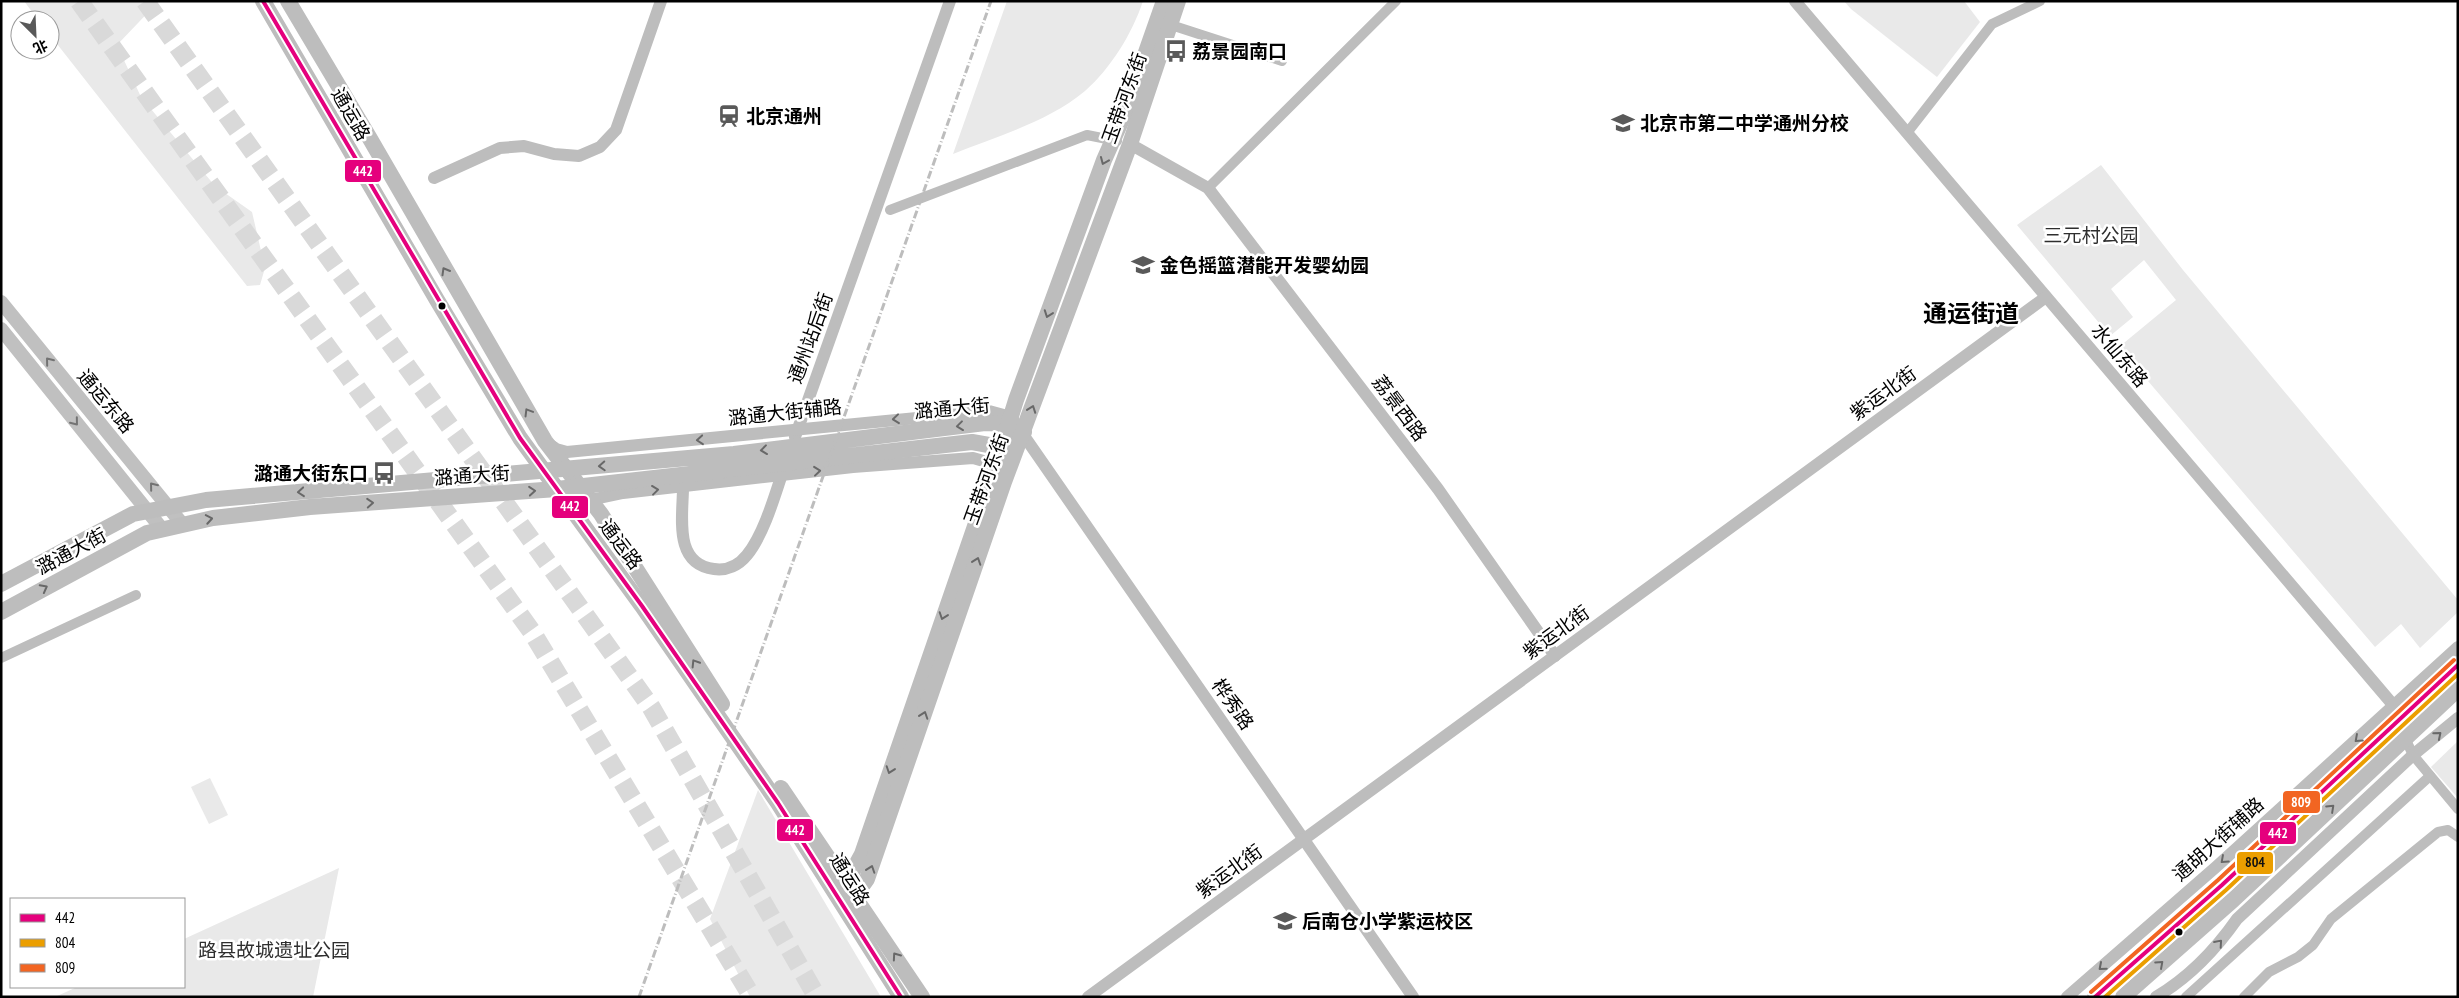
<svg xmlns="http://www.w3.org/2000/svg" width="2459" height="998" font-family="'PT Sans Narrow','Noto Sans SC',sans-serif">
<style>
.green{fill:#e9e9e9}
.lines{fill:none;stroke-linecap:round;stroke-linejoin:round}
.motorway-tunnel{stroke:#d9d9d9;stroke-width:19;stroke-dasharray:19 9;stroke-linecap:butt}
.minor{stroke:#bdbdbd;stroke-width:10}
.tertiary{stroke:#bdbdbd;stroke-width:12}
.secondary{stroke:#c0c0c0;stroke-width:14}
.primary{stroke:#bdbdbd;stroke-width:16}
.rail{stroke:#bdbdbd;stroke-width:3;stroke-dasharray:8 2.5 1 2.5;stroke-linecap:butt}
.bus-1-casing{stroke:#fff;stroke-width:8}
.bus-2-casing{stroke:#fff;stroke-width:8}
.bus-3-casing{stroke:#fff;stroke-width:8}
.bus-1{stroke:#e5007d;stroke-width:4}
.bus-2{stroke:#eb9e00;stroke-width:4}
.bus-3{stroke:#f26522;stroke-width:4}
.oneway{stroke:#686868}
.oneway2{stroke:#737373}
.bus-dot{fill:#000;stroke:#fff;stroke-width:2}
.labels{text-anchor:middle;stroke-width:5;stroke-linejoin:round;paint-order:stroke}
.poi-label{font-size:19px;font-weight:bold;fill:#000;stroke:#fff;text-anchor:start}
.street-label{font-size:19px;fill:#000;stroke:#fff}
.park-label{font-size:19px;fill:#2e2e2e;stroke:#fff}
.district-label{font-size:24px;font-weight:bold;fill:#000;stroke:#fff}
.line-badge{stroke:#fff;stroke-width:2}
.badge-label{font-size:14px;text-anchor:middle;font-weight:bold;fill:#fff}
.pale-badge-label{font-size:14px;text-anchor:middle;font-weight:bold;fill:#111}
</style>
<rect width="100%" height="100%" fill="#fff"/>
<!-- green -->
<g class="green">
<path d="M24,1H159L117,45L141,97L215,186L252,212L265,268L260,285L247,286L50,35V20H38Z"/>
<path d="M1007,1H1143C1132,34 1111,68 1085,91C1048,122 997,136 953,154Z"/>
<path d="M1844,1H1964L1980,22L1937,77L1851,9Z"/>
<path d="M2101,165L2183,270L2458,600V612L2420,648L2401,624L2375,647L2119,347L2176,300L2144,260L2111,289L2133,317L2110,336L2017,225Z"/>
<path d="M2458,741V798L2431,767Z"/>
<path d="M210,778L228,815L209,824L191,787Z"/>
<path d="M758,790L881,997H750L710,919Z"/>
<path d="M339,868L313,997H55L77,987H184V939Z"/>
</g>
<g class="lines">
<!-- motorway-tunnel -->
<g class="motorway-tunnel">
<path d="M79,1L532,632L752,997"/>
<path d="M145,1L651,707L817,997"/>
</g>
<!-- minor -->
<g class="minor">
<path d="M1171,25L1282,61"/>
<path d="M1907,133L1992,24L2040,1"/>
<path d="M1208,188L1396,1"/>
<path d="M890,210L1087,135L1117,141"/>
<path d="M1,658L136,595"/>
<path d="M2405,738L2413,755L2458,809"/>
<path d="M2186,997L2430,776"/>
<path d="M2244,997L2269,972L2298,957L2313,945L2331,919L2438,832L2448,830L2458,837"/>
</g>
<!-- tertiary -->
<g class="tertiary">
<path d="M1795,1L2394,706L2405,738"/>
<path d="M1130,144L1208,188L1438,489L1555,656"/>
<path d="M434,178L500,148L524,146L554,154L579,156L600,147L616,130L661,1"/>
<path d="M795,437L950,1"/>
<path d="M549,444L556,449L567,452L989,411L1011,417L1413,997"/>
<path d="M683,487C683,516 673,564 714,569C727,571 739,565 747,555C766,532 778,484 788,456"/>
<path d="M559,490L590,500L623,493L853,467L973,458L987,462L993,474"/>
<path d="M1088,997L2046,297"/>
<path d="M2067,997L2216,867L2458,647"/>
<path d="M2156,997C2188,978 2216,949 2237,919L2413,755L2458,718"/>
</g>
<!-- secondary -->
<g class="secondary">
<path d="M1,302L183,525"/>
<path d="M1,329L162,529"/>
</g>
<!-- primary -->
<g class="primary">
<path d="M263,1L437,300L520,438L642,606L778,803L901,997"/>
<path d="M288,1L369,137L545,441L601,514L722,704"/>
<path d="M1,584L133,514L206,500L734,454L985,423L1009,424L1024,432L1000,447L972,442L557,489L310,507L213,518L147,533L1,612"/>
<path d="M781,788L922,997"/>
<path d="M843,889L862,854L993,474L1016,400L1104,160L1124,115L1164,1"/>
<path d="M849,904L867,879L1004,482L1130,144L1178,1"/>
<path d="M2095,997L2222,885L2458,665"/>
<path d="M2123,997L2233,900L2458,689"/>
</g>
<!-- rail -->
<path class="rail" d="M639,997L991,1"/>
<defs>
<g id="bus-1">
<path d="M263,1L520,438L642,606L778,803L901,997"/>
<path d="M2095,997L2222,885L2458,665"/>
</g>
<path id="bus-2" d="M2105,997L2226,890L2458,674"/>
<path id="bus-3" d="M2091,992L2218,880L2454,660"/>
</defs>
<!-- bus-1 casing -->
<use href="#bus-1" class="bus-1-casing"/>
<!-- bus-2 casing -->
<use href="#bus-2" class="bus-2-casing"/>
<!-- bus-3 casing -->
<use href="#bus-3" class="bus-3-casing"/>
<!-- bus-1 -->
<use href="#bus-1" class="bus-1"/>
<!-- bus-2 -->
<use href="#bus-2" class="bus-2"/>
<!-- bus-3 -->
<use href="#bus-3" class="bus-3"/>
</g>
<!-- one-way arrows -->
<defs><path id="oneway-chevron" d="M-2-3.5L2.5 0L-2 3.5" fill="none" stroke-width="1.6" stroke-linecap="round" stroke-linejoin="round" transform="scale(1.25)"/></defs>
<g class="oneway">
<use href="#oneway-chevron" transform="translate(1104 161) rotate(113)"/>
<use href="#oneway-chevron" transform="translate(445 271) rotate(-120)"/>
<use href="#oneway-chevron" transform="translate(1048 314) rotate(110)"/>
<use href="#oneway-chevron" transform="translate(1032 409) rotate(-70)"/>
<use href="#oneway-chevron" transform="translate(528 412) rotate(-121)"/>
<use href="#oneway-chevron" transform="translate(896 419) rotate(174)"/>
<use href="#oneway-chevron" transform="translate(960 426) rotate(173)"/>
<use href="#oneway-chevron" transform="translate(700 440) rotate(175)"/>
<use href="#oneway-chevron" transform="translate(764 450) rotate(173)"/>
<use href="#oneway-chevron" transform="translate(602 466) rotate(177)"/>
<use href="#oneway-chevron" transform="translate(817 471) rotate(-6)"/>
<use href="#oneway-chevron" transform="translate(655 490) rotate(-7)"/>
<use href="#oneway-chevron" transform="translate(532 491) rotate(-5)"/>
<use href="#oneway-chevron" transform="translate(301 492) rotate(175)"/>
<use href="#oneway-chevron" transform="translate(370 503) rotate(-4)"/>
<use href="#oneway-chevron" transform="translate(209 519) rotate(-10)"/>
<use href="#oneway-chevron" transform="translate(977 561) rotate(-71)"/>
<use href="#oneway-chevron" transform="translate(44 588) rotate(-28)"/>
<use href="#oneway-chevron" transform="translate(943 616) rotate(109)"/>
<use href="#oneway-chevron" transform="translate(695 663) rotate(-122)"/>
<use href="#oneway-chevron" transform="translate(924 715) rotate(-71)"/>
<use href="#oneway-chevron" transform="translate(2438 735) rotate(-40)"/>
<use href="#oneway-chevron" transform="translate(2358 739) rotate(138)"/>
<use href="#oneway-chevron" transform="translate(890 770) rotate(109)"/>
<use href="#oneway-chevron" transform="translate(2331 808) rotate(-43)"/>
<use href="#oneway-chevron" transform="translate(2224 860) rotate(138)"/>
<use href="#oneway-chevron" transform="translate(871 869) rotate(-71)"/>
<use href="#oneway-chevron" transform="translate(2219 943) rotate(-49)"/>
<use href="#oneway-chevron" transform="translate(896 956) rotate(-125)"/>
<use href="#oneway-chevron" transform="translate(2160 964) rotate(-42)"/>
<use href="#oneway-chevron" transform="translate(2102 967) rotate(139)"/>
</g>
<g class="oneway2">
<use href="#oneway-chevron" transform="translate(49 361) rotate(-129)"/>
<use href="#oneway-chevron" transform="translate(75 422) rotate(51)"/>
<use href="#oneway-chevron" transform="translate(153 486) rotate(-129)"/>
</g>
<!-- icons -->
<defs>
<symbol id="bus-bare" viewBox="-9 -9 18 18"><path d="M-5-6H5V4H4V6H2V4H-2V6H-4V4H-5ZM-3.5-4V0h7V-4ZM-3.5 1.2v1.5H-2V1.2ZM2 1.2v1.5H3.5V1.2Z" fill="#595959" stroke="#fff" stroke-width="2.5" paint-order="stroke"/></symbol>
<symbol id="station-bare" viewBox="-9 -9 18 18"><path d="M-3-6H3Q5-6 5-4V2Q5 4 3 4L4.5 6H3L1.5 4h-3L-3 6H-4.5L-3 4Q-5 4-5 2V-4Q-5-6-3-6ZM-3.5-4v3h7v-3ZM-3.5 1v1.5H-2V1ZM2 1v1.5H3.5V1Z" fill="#595959" stroke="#fff" stroke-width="2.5" paint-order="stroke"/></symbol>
<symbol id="school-bare" viewBox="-9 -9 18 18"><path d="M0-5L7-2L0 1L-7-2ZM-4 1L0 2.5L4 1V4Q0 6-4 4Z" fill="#595959" stroke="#fff" stroke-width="2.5" paint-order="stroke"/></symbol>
</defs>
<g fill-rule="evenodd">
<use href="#bus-bare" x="1160" y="35" width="32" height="32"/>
<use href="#station-bare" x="713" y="100" width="32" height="32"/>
<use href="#school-bare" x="1607" y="107" width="32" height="32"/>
<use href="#school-bare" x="1127" y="249" width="32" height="32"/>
<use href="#bus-bare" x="368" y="457" width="32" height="32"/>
<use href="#school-bare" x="1269" y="905" width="32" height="32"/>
</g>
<!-- markers -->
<g class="bus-dot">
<circle cx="442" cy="306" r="4.5"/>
<circle cx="2179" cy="932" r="4.5"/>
</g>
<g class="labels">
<!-- poi labels -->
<g class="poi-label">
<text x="1192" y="58">荔景园南口</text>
<text x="746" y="123">北京通州</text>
<text x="1640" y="130">北京市第二中学通州分校</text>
<text x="1160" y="272">金色摇篮潜能开发婴幼园</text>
<text x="368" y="480" text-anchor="end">潞通大街东口</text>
<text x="1302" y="928">后南仓小学紫运校区</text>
</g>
<!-- street labels -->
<g class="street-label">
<text transform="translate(1124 98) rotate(-70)" y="7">玉带河东街</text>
<text transform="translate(351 114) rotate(60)" y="7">通运路</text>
<text transform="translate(810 338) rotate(-70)" y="7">通州站后街</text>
<text transform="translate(2120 355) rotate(50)" y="7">水仙东路</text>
<text transform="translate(1883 393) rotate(-36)" y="7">紫运北街</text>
<text transform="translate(106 401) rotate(50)" y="7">通运东路</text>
<text transform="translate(952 408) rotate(-5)" y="7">潞通大街</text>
<text transform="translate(1400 408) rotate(53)" y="7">荔景西路</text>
<text transform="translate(785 412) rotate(-6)" y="7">潞通大街辅路</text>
<text transform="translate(472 475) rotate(-4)" y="7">潞通大街</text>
<text transform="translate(986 479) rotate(-70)" y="7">玉带河东街</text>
<text transform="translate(621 544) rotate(53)" y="7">通运路</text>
<text transform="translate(71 551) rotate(-28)" y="7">潞通大街</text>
<text transform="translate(1556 632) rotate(-36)" y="7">紫运北街</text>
<text transform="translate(1233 704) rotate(55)" y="7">桦秀路</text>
<text transform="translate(2218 839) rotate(-42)" y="7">通胡大街辅路</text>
<text transform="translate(1229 871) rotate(-36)" y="7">紫运北街</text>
<text transform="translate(850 879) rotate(58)" y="7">通运路</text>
</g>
<!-- park labels -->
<g class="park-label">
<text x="2091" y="242">三元村公园</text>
<text x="274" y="957">路县故城遗址公园</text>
</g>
<!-- district labels -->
<g class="district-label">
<text x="1971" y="322">通运街道</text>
</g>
</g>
<g class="line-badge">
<rect x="344" y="159" width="38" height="24" rx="5" fill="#e5007d"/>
<rect x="551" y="495" width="38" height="24" rx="5" fill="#e5007d"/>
<rect x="2282" y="790" width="39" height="24" rx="5" fill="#f26522"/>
<rect x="776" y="818" width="38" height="24" rx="5" fill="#e5007d"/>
<rect x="2259" y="821" width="38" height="24" rx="5" fill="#e5007d"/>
<rect x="2236" y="851" width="38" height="24" rx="5" fill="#eb9e00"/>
</g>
<g class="badge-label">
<text x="363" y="176">442</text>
<text x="570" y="511">442</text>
<text x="2301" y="807">809</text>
<text x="795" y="835">442</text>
<text x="2278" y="838">442</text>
</g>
<g class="pale-badge-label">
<text x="2255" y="867">804</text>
</g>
<!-- border -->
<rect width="2459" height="998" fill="none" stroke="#000000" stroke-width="5"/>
<!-- legend -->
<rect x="10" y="898" width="175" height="90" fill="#ffffff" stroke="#999999"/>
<rect x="20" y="914" width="25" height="8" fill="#e5007d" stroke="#999999"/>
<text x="55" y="923" font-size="15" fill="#000000">442</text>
<rect x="20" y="939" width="25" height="8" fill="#eb9e00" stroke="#999999"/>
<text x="55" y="948" font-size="15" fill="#000000">804</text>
<rect x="20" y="964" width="25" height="8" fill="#f26522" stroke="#999999"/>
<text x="55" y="973" font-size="15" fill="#000000">809</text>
<!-- north arrow -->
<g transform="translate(35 35) rotate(156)"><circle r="24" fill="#ffffff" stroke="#999999"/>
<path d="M0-4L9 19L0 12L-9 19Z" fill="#595959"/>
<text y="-8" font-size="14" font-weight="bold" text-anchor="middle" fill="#000000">北</text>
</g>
</svg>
